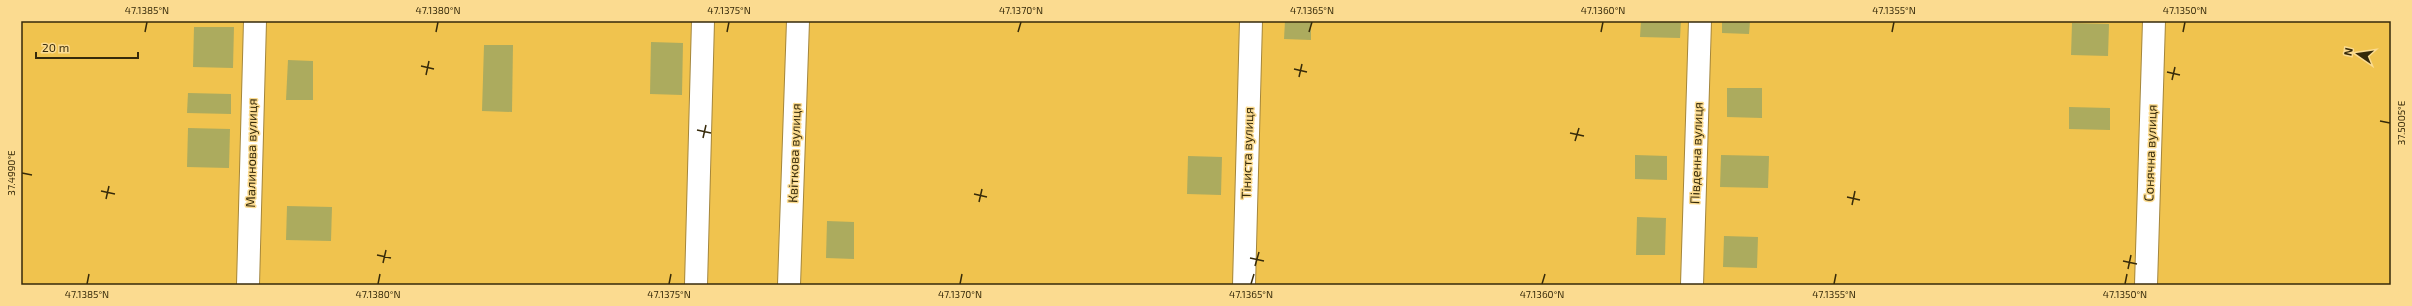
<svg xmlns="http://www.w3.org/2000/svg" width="2412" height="306" font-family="'Exo 2',sans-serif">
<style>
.green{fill:#f0c34e}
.building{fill:#acab5e}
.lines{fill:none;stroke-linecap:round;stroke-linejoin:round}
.minor-casing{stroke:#a4863c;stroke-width:24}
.minor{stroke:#fff;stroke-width:22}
.ticks{fill:none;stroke:#362a0a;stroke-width:1.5}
.labels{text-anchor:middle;stroke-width:3;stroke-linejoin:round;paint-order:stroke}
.street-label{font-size:13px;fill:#362a0a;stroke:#fbdb90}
.neatline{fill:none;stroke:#362a0a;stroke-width:1.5}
.ticks-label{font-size:10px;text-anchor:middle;fill:#362a0a}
</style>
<rect width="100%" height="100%" fill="#fbdb90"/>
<!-- green -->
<rect class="green" x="21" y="21" width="2370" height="264"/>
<!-- building -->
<g class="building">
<path d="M1285,21H1311V40L1284,39Z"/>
<path d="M1641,21H1681L1680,38L1640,37Z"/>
<path d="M1722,21H1750L1749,34L1722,33Z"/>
<path d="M2072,23L2109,24L2108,56L2071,55Z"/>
<path d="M194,27H234L233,68L193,67Z"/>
<path d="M651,42L683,43L682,95L650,94Z"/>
<path d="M484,45H513L512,112L482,111Z"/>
<path d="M288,60L313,61V100H286Z"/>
<path d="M1727,88H1762V118L1727,117Z"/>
<path d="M188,93L231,94V114L187,113Z"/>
<path d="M2069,107L2110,108V130L2069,129Z"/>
<path d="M188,128L230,129L229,168L187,167Z"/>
<path d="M1635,155L1667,156V180L1635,179Z"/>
<path d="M1721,155L1769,156L1768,188L1720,187Z"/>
<path d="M1188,156L1222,157L1221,195L1187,194Z"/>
<path d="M287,206L332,207L331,241L286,240Z"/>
<path d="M1637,217L1666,218L1665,255H1636Z"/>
<path d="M827,221L854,222V259L826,258Z"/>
<path d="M1724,236L1758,237L1757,268L1723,267Z"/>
</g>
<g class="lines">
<defs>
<g id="minor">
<path d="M248,285L255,21"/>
<path d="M696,285L703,21"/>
<path d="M789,285L798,21"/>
<path d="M1244,285L1251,21"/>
<path d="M1692,285L1700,21"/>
<path d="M2146,285L2154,21"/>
</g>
</defs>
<!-- minor casing -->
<use href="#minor" class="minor-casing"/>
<!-- minor -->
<use href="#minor" class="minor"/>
</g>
<!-- ticks -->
<path class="ticks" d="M145,32L147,22M436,32L438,22M727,32L729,22M1018,32L1021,22M1309,32L1312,22M1601,32L1603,22M1892,32L1894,22M2183,32L2185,22M421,66L434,69M1294,69L1307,72M2167,72L2180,75M426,75L429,61M1299,77L1302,64M2172,80L2175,67M2380,121L2390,123M697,130L711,133M1570,133L1584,136M703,138L706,125M1575,141L1579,128M22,173L32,175M101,191L115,194M974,194L987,197M1847,197L1860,200M106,199L109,186M979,202L982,189M1852,205L1855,191M377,255L391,258M1250,258L1264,261M2123,261L2137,264M383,263L386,250M1255,266L1259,252M2128,269L2131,255M87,284L89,274M378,284L380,274M669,284L671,274M960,284L962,274M1251,284L1254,274M1542,284L1545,274M1834,284L1836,274M2125,284L2127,274"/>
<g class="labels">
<!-- street labels -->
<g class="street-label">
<text transform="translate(251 153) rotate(-89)" y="5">Малинова вулиця</text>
<text transform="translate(794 153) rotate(-88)" y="5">Квіткова вулиця</text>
<text transform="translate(1247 153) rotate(-88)" y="5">Тіниста вулиця</text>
<text transform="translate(1696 153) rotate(-88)" y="5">Південна вулиця</text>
<text transform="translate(2150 153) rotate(-88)" y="5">Сонячна вулиця</text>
</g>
</g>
<!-- border -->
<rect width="2412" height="306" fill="none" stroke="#fbdb90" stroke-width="44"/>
<!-- north arrow -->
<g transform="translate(2358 54) rotate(283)" stroke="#fbdb90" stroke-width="3" paint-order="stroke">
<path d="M0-3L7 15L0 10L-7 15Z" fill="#362a0a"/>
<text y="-6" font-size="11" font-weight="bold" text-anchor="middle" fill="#362a0a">N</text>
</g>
<!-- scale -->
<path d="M36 52v6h102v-6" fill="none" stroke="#362a0a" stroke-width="2"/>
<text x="42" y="52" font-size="12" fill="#362a0a" stroke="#fbdb90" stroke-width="3" paint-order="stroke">20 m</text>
<rect x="22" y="22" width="2368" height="262" class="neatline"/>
<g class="ticks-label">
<text x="147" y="14">47.1385°N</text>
<text x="438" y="14">47.1380°N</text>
<text x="729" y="14">47.1375°N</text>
<text x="1021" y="14">47.1370°N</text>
<text x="1312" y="14">47.1365°N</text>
<text x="1603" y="14">47.1360°N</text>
<text x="1894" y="14">47.1355°N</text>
<text x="2185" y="14">47.1350°N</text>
<text transform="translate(2401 123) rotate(-90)" y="4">37.5005°E</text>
<text transform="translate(11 173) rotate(-90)" y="4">37.4990°E</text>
<text x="87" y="298">47.1385°N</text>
<text x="378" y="298">47.1380°N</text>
<text x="669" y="298">47.1375°N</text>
<text x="960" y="298">47.1370°N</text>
<text x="1251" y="298">47.1365°N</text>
<text x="1542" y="298">47.1360°N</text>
<text x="1834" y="298">47.1355°N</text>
<text x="2125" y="298">47.1350°N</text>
</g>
</svg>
